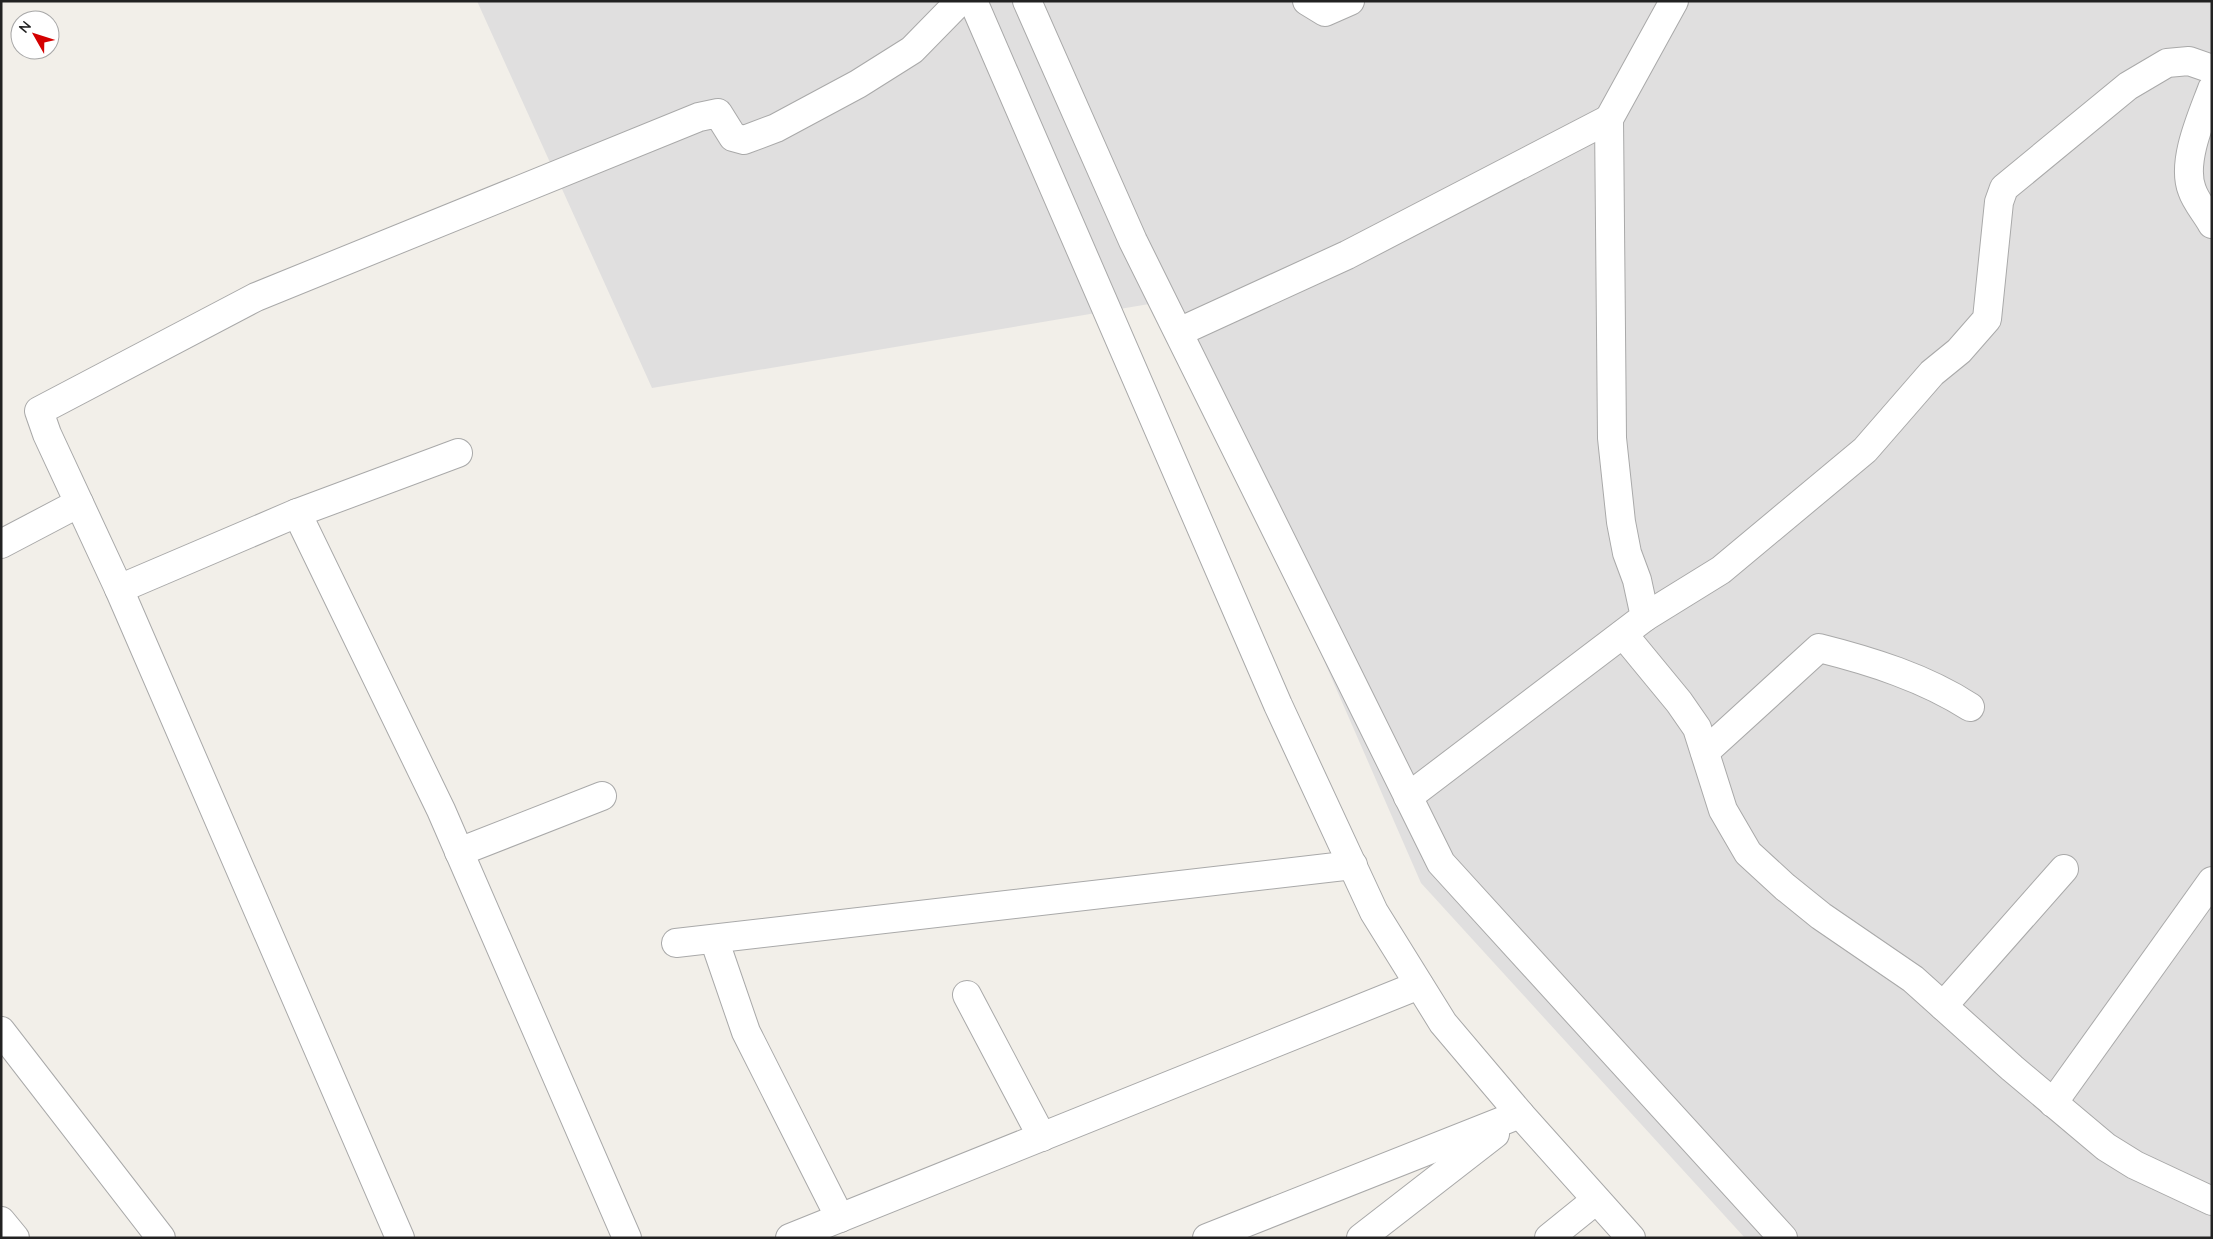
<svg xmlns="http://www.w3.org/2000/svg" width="2213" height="1239" font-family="Quicksand,sans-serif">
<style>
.residential{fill:#e0dfdf}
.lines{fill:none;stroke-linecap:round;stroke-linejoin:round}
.minor-casing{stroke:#a9a9a9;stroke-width:30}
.minor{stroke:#fff;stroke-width:28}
</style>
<rect width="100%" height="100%" fill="#f2efe9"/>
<!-- residential -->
<path class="residential" d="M477,1H2212V1238H1745L1421,883L1167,301L652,388Z"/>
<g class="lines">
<defs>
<g id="minor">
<path d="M973,1L1278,705L1374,912L1443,1023L1520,1114L1631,1238"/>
<path d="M1027,1L1133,241L1441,863L1783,1238"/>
<path d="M1307,1L1325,12L1350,1"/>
<path d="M2212,89C2202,116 2181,162 2192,190C2196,202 2206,213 2212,224"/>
<path d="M1179,332L1347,255L1609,119"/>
<path d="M297,513L441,810L627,1238"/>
<path d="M1,544L79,503"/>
<path d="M119,589L297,513L458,453"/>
<path d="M1645,617L1721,570L1865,450L1932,373L1959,351L1987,319L1999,202L2004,188L2128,86L2167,63L2189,61L2212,69"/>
<path d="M1623,634L1679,702L1697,728L1723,810L1748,853L1785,887L1821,916L1913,979L2012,1068L2106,1147L2135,1165L2212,1201"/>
<path d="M1705,752L1819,648C1871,661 1925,678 1970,707"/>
<path d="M1408,797L1645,617L1637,580L1627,553L1621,522L1612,438L1609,119L1674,1"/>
<path d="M459,852L602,796"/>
<path d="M714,939L746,1032L840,1218"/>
<path d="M676,943L1353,865"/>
<path d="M967,995L1042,1137"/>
<path d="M1943,1006L2064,869"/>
<path d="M1,1031L161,1238"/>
<path d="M2053,1103L2212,881"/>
<path d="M1,1221L15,1238"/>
<path d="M400,1238L119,589L47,434L39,411L256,297L699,117L718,113L733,137L744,140L776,128L858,84L912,50L960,1"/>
<path d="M790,1238L1419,985"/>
<path d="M1207,1238L1520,1114"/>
<path d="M1361,1238L1495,1134"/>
<path d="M1549,1238L1596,1200"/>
</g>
</defs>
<!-- minor casing -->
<use href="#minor" class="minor-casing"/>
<!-- minor -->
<use href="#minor" class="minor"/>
</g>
<!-- border -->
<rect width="2213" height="1239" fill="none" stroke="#222222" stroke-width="5"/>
<!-- north arrow -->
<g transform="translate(35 35) rotate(309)"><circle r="24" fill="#ffffff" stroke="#a7a7a7"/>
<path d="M0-4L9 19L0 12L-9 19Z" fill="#d40000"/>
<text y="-8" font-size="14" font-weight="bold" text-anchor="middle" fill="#222222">N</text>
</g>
</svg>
